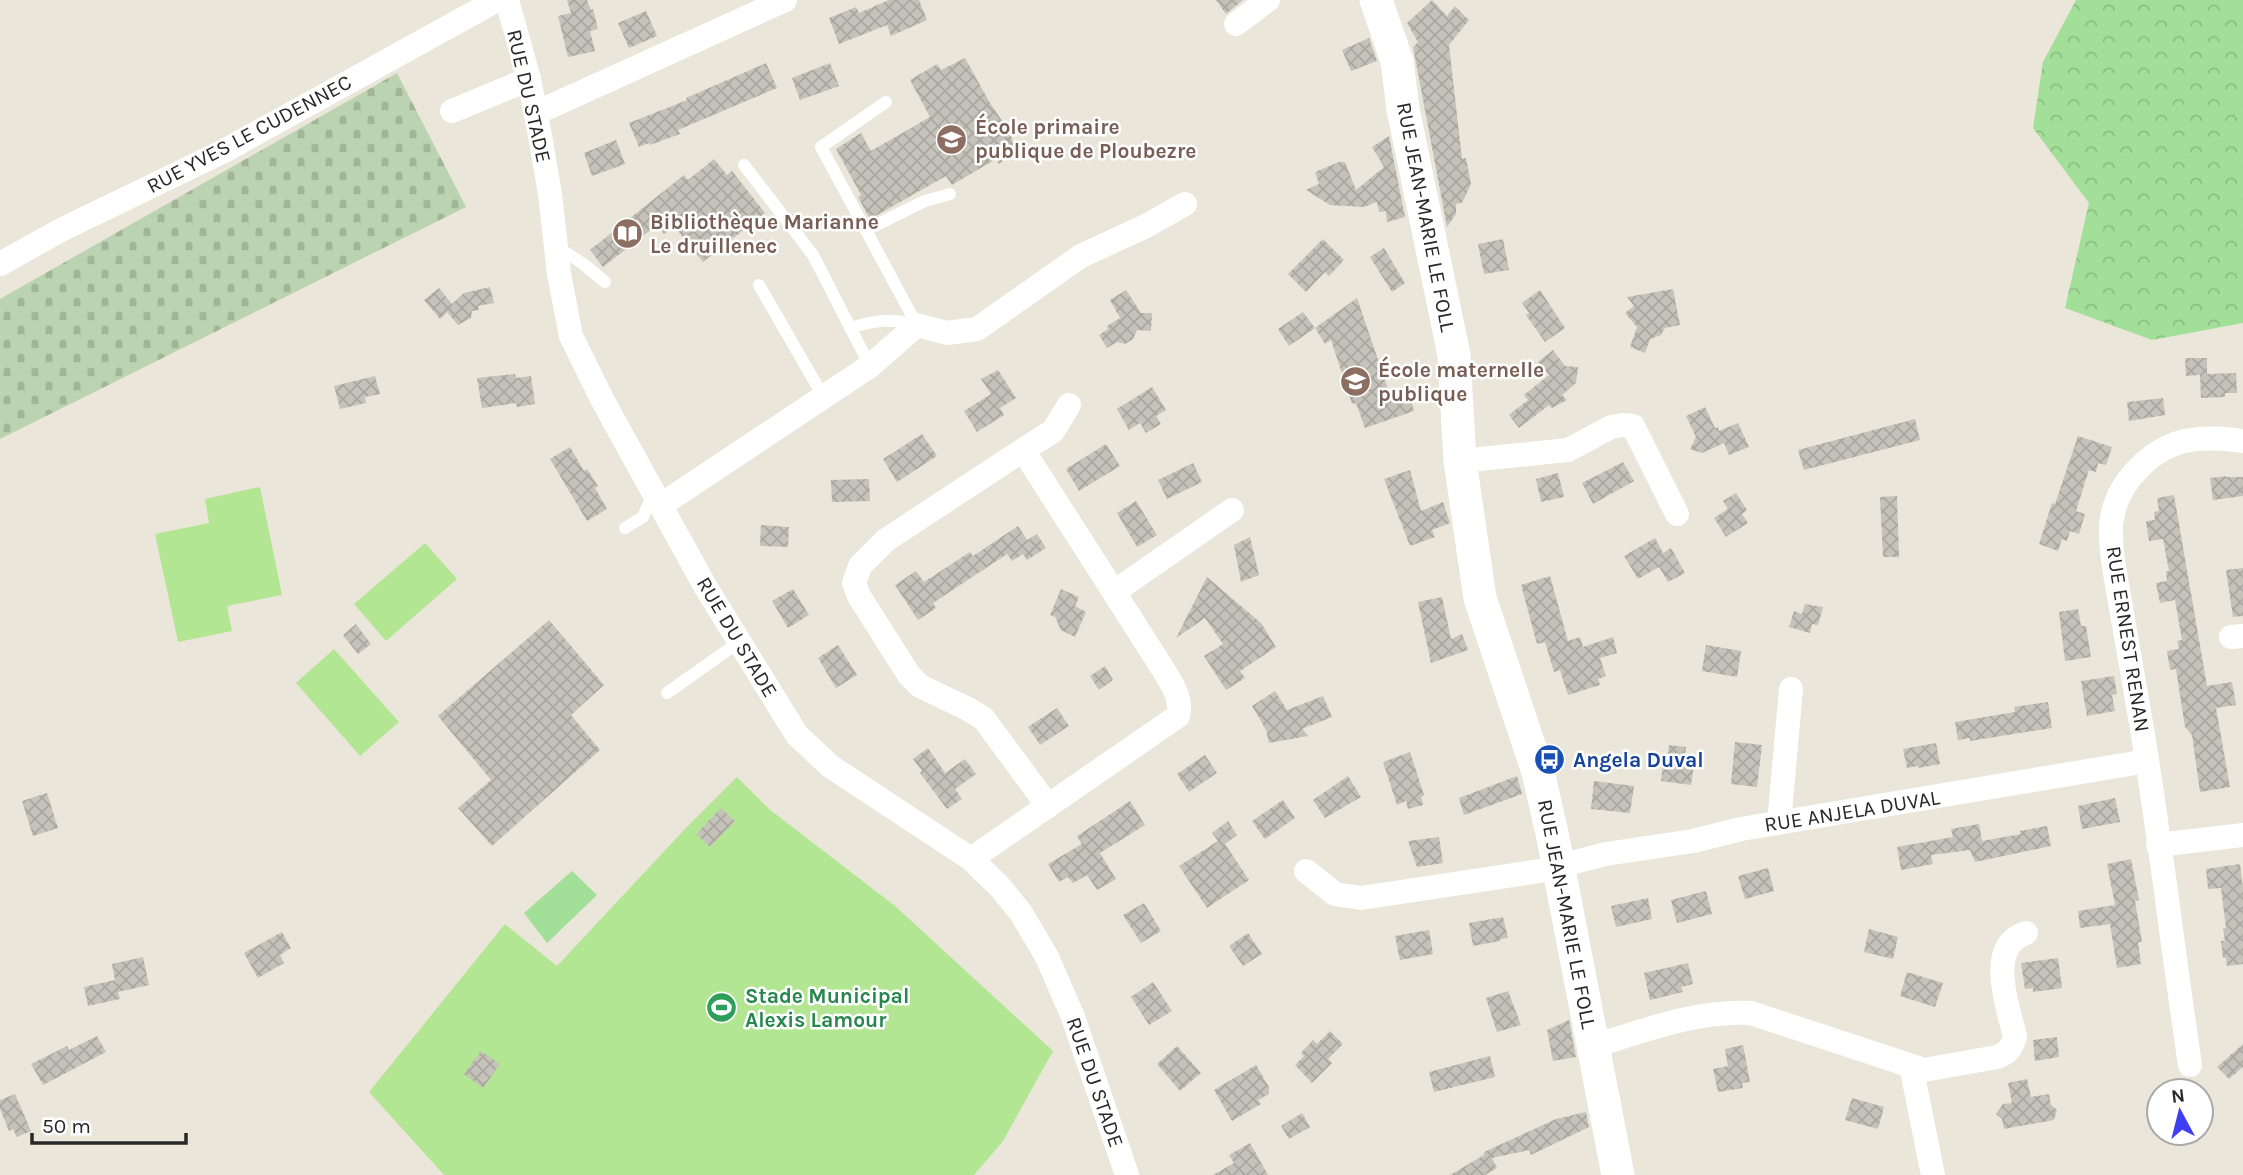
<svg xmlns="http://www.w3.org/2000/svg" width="2243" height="1175" font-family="Karla,sans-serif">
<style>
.grass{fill:#a2df98}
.forest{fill:url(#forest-crowns)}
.cemetery{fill:url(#cemetery-stones)}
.pitch{fill:#b3e693}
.building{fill:url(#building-cross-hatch)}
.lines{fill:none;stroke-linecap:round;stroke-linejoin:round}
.lane{stroke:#fff;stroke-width:12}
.street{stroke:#fff;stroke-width:24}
.secondary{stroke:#fff;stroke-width:33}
.labels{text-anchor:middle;stroke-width:5;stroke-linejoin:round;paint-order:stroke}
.street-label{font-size:21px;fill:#282828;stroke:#fff}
.education-label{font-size:21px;font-weight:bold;fill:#785e54;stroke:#fff;text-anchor:start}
.transit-label{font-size:21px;font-weight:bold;fill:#164399;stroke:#fff;text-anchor:start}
.leisure-label{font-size:21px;font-weight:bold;fill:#27864d;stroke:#fff;text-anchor:start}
</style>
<defs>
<pattern id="forest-crowns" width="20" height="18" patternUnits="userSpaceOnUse" patternTransform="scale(1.75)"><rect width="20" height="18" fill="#a2df98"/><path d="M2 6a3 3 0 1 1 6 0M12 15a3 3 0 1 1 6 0" fill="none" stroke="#8cbf83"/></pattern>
<pattern id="cemetery-stones" width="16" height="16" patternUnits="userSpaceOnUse" patternTransform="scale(1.75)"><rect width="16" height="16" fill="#bcd3b1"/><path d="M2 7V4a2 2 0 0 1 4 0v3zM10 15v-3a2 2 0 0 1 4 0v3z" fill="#a2b598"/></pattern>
<pattern id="building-cross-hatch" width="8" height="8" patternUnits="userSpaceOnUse" patternTransform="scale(1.75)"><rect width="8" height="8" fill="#c5c2b9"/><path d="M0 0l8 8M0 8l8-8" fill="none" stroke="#a9a79f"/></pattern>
</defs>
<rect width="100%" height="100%" fill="#eae6da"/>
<!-- grass -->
<path class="grass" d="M572,871L597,895L547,943L524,913Z"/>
<!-- forest -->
<path class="forest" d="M2076,0H2243V323L2152,340L2065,308L2089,203L2033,128L2043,62Z"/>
<!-- cemetery -->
<path class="cemetery" d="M397,73L466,207L0,439V299Z"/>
<!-- pitch -->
<g class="pitch">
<path d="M260,487L282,595L227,606L232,631L178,642L155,534L209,523L205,499Z"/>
<path d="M425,543L457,579L386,641L354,604Z"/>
<path d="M334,649L399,722L360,756L296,683Z"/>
<path d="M737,777L769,809L895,906L1053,1051L1003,1141L974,1175H444L369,1092L505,924L557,966L684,830Z"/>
</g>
<!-- building -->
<g class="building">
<path d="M567,0H587L591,10L593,9L598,29L590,31L595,51L568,57L558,16L571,13Z"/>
<path d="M889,0H919L927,20L891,36L887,25L839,44L829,18L856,7L859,13Z"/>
<path d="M1216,0H1243L1226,14Z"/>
<path d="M1432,0L1447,16L1455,6L1469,20L1449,45L1462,159L1466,158L1471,184L1462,203L1456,204V214L1447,227L1413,47L1418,42L1407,23Z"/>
<path d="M646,11L657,36L629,48L618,23Z"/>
<path d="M1369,38L1377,61L1351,71L1342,50Z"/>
<path d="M965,58L990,103L1011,134L1013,143L1011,154L999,164L996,159L952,185L946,176L870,219L858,197L861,195L836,149L861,133L871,151L930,117L910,80L937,64L941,70Z"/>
<path d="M766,63L777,88L678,130L680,134L650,145L649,143L639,147L629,123L687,100L686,98Z"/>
<path d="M830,63L839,86L800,100L792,78Z"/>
<path d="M1389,136L1405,217L1387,222L1386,211L1379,212L1377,202L1364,207L1330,205L1306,190L1319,184L1315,172L1339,162H1345L1356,190L1384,167L1372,147Z"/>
<path d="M616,140L625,164L592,176L584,153Z"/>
<path d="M714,159L727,175L732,171L765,213L703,262L674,226L664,234L657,225L603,267L590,250L684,175L688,180Z"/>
<path d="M1323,239L1344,260L1329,276L1325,272L1306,292L1288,274Z"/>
<path d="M1503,239L1509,270L1484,274L1478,244Z"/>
<path d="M1384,248L1405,283L1392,292L1370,257Z"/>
<path d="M490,287L494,303L478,306L479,310L472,311L471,318L458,325L447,312L440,319L424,300L439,288L452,304L464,293Z"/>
<path d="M1673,289L1680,325L1665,328L1661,335L1650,339L1645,353L1630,347L1637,327L1625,313L1634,306L1627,297Z"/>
<path d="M1126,290L1141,313H1152L1151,331L1137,330L1133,339L1125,344L1117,342L1107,348L1099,335L1108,329L1107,326L1120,318L1110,300Z"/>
<path d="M1540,290L1565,328L1545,342L1526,315L1529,313L1522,303Z"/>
<path d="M1357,298L1389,392L1406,386L1414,411L1365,428L1356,403L1352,404L1331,340L1325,344L1315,328Z"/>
<path d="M1303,312L1315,328L1289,346L1278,329Z"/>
<path d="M1553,350L1565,366L1578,367L1576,383L1562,395L1567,400L1552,408L1549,405L1519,428L1509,415L1528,400L1524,395L1549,375L1538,362Z"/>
<path d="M2185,358H2207V374L2236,373L2237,393H2225V397L2201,398L2200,375L2186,376Z"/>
<path d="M998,370L1016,398L1000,408L1004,415L977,432L964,411L991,394L981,379Z"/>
<path d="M515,374L516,378L531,376L535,404L517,407L516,403L482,408L477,378Z"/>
<path d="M375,376L380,394L365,397L366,403L340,409L334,386Z"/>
<path d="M1152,387L1166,410L1156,416L1161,424L1146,433L1140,423L1129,430L1117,409Z"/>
<path d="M2163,398L2165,415L2129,421L2127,402Z"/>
<path d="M1705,407L1715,428L1718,427L1719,431L1738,423L1749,447L1729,455L1724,443L1702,453L1690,449L1696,437L1686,416Z"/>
<path d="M1915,419L1920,440L1804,470L1798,450Z"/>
<path d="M922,434L937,456L897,482L883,459Z"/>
<path d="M2078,436L2112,447L2106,465L2098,463L2096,472L2089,470L2076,511L2085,514L2079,534L2070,531L2067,541L2062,539L2058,551L2039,544L2052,503L2055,504Z"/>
<path d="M1106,444L1120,466L1079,491L1066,469Z"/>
<path d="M570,447L584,471L587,469L598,486L595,488L607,509L587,521L550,459Z"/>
<path d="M1623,462L1634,481L1593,504L1582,483Z"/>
<path d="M1193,463L1202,482L1167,499L1158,480Z"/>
<path d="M1410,470L1421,511L1443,502L1450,523L1432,530L1435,537L1410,546L1384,479Z"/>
<path d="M1558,473L1564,497L1541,502L1536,479Z"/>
<path d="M2226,476V477H2243V496L2213,500L2210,478Z"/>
<path d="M869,479L870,501L832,502L831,480Z"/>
<path d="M1736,493L1747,510L1742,514L1748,523L1726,537L1714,518L1728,509L1723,501Z"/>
<path d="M2174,495L2207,686L2232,682L2236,705L2216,708L2230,787L2200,792L2192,735L2185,727L2176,669L2170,670L2167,651L2179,649L2177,641L2182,640L2175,600L2160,603L2156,583L2167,581L2166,572L2169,571L2163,539L2149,541L2146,521L2155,520L2154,512L2159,511L2157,498Z"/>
<path d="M1897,496L1899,557H1883L1880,497Z"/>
<path d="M1136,501L1157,535L1137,547L1117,513Z"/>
<path d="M761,525L789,527L788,547L760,546Z"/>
<path d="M1018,526L1027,540L1037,534L1046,548L1027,560L1023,554L1012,561L1007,554L933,603L936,608L918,620L895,585L916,571L924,582L970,552L973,556Z"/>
<path d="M1250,537L1259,575L1241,582L1234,545Z"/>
<path d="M1655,538L1663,553L1671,548L1685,573L1668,582L1659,567L1638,579L1624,556Z"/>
<path d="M2243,568V616L2233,617L2226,570Z"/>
<path d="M1550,576L1568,641L1580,637L1583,647L1613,637L1617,653L1600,658L1606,676L1598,679L1600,685L1568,695L1560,670L1554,672L1545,642L1537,644L1521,585Z"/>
<path d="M1207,577L1261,623L1276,647L1240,671L1245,678L1226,690L1204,656L1223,644L1205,618L1176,638Z"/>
<path d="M793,589L809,615L788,628L772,601Z"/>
<path d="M1061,589L1079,597L1075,606L1086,612L1075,637L1061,630L1055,617L1050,615Z"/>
<path d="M1442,597L1451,639L1462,634L1468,650L1431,663L1418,602Z"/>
<path d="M1805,604L1823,607L1818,625L1812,624L1810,633L1789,627L1794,611L1802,614Z"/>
<path d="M2078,609L2081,626H2086L2091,657L2065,661L2059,612Z"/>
<path d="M549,620L604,685L571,715L600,750L492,846L458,808L491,780L438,716Z"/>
<path d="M356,624L371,644L358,654L343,635Z"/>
<path d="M838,645L857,675L836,688L818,658Z"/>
<path d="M1706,645L1741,651L1737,677L1702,671Z"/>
<path d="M1105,666L1113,680L1099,690L1090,676Z"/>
<path d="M2114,676L2117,694L2112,695L2115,711L2087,716L2081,681Z"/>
<path d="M1275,691L1287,710L1323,696L1332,717L1302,729L1308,736L1269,743L1266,730L1252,706Z"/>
<path d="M2048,702L2052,728L1970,741V738L1958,740L1955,722L2015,712L2014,707Z"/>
<path d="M1057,708L1069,726L1040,745L1028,727Z"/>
<path d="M1735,742L1762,745L1757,787L1731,784Z"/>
<path d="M1936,743L1940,764L1918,768V766L1907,768L1903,749Z"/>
<path d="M1669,745L1686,747L1684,764L1694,765L1691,785L1661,781L1663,762H1667Z"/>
<path d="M928,748L945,773L965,759L976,774L955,789L962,799L947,809L920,773L922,771L913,759Z"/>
<path d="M1410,752L1424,795L1421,797L1423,805L1408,809L1406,801L1397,805L1383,762Z"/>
<path d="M1205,755L1217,773L1189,792L1177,774Z"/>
<path d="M1348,776L1361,797L1325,818L1313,800Z"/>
<path d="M1517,776L1522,794L1464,815L1459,798Z"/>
<path d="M1594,781L1634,786L1630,813L1591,809Z"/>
<path d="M47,793L58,828L33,836L22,801Z"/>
<path d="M2115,798L2120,822L2082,829L2078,806Z"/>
<path d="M1283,800L1295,818L1265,839L1252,821Z"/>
<path d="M1130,801L1145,825L1100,853L1116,879L1097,890L1087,875L1073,883L1068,877L1059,882L1048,864L1082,844L1077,836Z"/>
<path d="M721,808L735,821L710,847L696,834Z"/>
<path d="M1228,821L1237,835L1225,844L1249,880L1207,908L1179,866L1218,841L1212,833Z"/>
<path d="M1979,824L1982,841L2021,834L2020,831L2047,826L2051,846L1975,862L1970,850L1931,855L1933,864L1901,870L1897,847L1953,837L1951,829Z"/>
<path d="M1439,837L1443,863L1417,867L1408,841Z"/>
<path d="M2131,859L2139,900L2135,901L2142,942H2138L2141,964L2117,968L2110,924L2080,928L2078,911L2115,905L2107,864Z"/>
<path d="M2240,864L2243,888V964L2227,966L2226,958H2223L2221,941H2225L2223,928H2226L2221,888L2208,889L2206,869Z"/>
<path d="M1768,868L1774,891L1745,899L1738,876Z"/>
<path d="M1706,891L1712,914L1677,923L1671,900Z"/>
<path d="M1648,898L1652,919L1616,927L1611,906Z"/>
<path d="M1144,903L1161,931L1141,943L1123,915Z"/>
<path d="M1503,917L1508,938L1500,939V941L1473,946L1469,923Z"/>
<path d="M1869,929L1898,937L1893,959L1864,952Z"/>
<path d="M1429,930L1433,954L1400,960L1395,936Z"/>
<path d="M282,932L291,948L280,955L284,963L258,978L244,953Z"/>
<path d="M1248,933L1262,954L1243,966L1229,946Z"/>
<path d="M143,957L149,985L118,992L120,999L88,1006L84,987L115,980L112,964Z"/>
<path d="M2058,958L2062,988L2033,992V988L2025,989L2021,963Z"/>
<path d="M1688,963L1693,984L1681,987L1683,992L1650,1000L1644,973Z"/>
<path d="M1907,972L1943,983L1935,1007L1900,996Z"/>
<path d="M1153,982L1172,1011L1149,1025L1131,997Z"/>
<path d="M1508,991L1521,1025L1497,1032L1486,998Z"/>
<path d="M1569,1020L1576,1057L1553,1061L1547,1030Z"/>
<path d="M1330,1031L1343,1044L1328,1059L1332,1063L1312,1083L1295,1065L1304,1056L1301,1053L1313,1040L1317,1044Z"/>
<path d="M97,1036L106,1052L43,1085L31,1064L67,1046L69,1050Z"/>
<path d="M2057,1037L2059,1057L2035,1061L2033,1040Z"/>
<path d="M2243,1044V1067L2229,1079L2217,1067Z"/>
<path d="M1743,1045L1750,1082L1742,1083L1743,1088L1718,1092L1713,1069L1728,1066L1725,1049Z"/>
<path d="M1177,1046L1201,1073L1180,1091L1157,1064Z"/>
<path d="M481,1051L500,1064L483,1088L464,1074Z"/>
<path d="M1490,1056L1495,1077L1434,1092L1429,1072Z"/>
<path d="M1256,1065L1269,1087V1094L1258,1100L1261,1104L1232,1121L1214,1090Z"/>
<path d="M2027,1079L2031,1097L2049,1094L2051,1105L2057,1110L2054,1120L2004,1129L2002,1119L1996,1114L2003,1104L2012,1103L2008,1083Z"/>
<path d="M15,1094L31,1131L17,1137L13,1129L9,1131L0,1109V1100Z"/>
<path d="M1852,1098L1884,1107L1878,1129L1845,1120Z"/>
<path d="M1586,1112L1589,1127L1531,1155L1529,1150L1492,1158L1497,1168L1485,1175H1450L1484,1155V1152L1556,1119Z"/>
<path d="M1302,1113L1310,1127L1289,1139L1281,1126Z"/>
<path d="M1250,1143L1268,1175H1213L1234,1163L1229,1155Z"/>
</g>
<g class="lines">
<!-- lane -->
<g class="lane">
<path d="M886,102L821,147L917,325"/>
<path d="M744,165L813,255L870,366"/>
<path d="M866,230L925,201L950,194"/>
<path d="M557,247L582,263L605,282"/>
<path d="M759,285L823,396"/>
<path d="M850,328C876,320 890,318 917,325"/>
<path d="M625,528L643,517L653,494"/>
<path d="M667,693L739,642"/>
</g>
<!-- street -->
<g class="street">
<path d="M507,0L529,79L539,130L550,194L559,274L571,336L603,401L705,586L797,735L830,766L971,859L999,886L1021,913L1047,957L1073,1017L1127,1175"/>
<path d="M1236,24L1268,0"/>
<path d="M452,111L529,79"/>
<path d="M536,113L785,0"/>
<path d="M0,264L61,230L224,151L497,0"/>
<path d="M1023,450L886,540L860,566L854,583L859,596L909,675L920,686L968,709L984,719L1048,806"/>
<path d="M1460,461L1568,450L1611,427L1623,425L1633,426L1677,514"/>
<path d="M661,505L870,366L917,325L947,333L977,329L1081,256L1146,226L1185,204"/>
<path d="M1114,592L1232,510"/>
<path d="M2231,637L2243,636"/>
<path d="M1779,823L1791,689"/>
<path d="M2158,845L2243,835"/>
<path d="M971,859L1178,716C1183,699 1171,683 1163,669L1023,450L1053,431L1069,405"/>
<path d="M1306,871L1335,894L1361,898L1540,871L1606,854L1693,841L1741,829L2147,761"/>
<path d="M1593,1046C1644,1031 1697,1010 1751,1013L1924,1070L1997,1057C2008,1053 2012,1048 2015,1036C2008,1007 1985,946 2026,933"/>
<path d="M2190,1065C2173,951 2160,836 2141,723C2134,683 2127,642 2120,602C2116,578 2108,542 2112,518C2118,481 2153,446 2190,440C2208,437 2225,439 2243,441"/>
<path d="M1911,1066L1933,1175"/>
</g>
<!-- secondary -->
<path class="secondary" d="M1376,0L1397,61L1403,109L1454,355L1460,461L1480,598L1538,772L1552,833L1618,1175"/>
</g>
<!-- icons -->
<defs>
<symbol id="school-disc" viewBox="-11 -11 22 22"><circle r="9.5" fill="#8d6e63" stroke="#fff"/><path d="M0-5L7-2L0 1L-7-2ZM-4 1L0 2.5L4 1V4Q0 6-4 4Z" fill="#fff"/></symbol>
<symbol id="library-disc" viewBox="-11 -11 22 22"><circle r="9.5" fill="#8d6e63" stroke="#fff"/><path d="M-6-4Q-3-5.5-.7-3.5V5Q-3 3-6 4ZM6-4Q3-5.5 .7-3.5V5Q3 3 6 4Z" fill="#fff"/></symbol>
<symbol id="bus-disc" viewBox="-11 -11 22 22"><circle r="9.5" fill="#1a4fb4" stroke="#fff"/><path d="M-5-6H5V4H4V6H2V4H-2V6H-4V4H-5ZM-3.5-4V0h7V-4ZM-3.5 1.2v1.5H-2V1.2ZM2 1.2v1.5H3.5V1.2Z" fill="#fff"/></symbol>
<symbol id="stadium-disc" viewBox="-11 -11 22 22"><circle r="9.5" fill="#2e9e5b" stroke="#fff"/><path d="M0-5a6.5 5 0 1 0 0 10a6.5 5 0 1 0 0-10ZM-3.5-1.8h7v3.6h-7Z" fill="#fff"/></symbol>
</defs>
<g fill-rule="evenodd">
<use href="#school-disc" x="934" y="122" width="35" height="35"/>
<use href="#library-disc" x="610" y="216" width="35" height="35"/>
<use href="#school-disc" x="1338" y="364" width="35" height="35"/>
<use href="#bus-disc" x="1532" y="742" width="35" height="35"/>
<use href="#stadium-disc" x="704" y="990" width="35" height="35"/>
</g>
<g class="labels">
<!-- street labels -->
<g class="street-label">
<text transform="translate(529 96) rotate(77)" y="7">RUE DU STADE</text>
<text transform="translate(249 134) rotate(-28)" y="7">RUE YVES LE CUDENNEC</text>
<text transform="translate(1426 217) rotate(79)" y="7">RUE JEAN-MARIE LE FOLL</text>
<text transform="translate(737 637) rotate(59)" y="7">RUE DU STADE</text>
<text transform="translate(2128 639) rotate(81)" y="7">RUE ERNEST RENAN</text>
<text transform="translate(1852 811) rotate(-9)" y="7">RUE ANJELA DUVAL</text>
<text transform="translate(1567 914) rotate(79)" y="7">RUE JEAN-MARIE LE FOLL</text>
<text transform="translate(1095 1082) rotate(71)" y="7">RUE DU STADE</text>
</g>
<!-- education labels -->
<g class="education-label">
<text x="975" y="134">École primaire<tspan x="975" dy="24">publique de Ploubezre</tspan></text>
<text x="650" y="229">Bibliothèque Marianne<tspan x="650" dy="24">Le druillenec</tspan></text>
<text x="1378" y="377">École maternelle<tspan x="1378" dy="24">publique</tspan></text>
</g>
<!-- transit labels -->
<g class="transit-label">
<text x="1573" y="767">Angela Duval</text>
</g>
<!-- leisure labels -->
<g class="leisure-label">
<text x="745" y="1003">Stade Municipal<tspan x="745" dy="24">Alexis Lamour</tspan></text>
</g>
</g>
<!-- north arrow -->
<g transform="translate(2180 1112) rotate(353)"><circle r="33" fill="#ffffff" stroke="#a9a9a9" stroke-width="2"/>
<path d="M0-5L12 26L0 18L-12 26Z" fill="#3e3ef3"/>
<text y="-10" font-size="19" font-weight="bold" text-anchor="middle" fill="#282828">N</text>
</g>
<!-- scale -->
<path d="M32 1133v10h154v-10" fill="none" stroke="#282828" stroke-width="3.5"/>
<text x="42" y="1133" font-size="21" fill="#282828" stroke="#ffffff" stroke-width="5" paint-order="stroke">50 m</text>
</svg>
